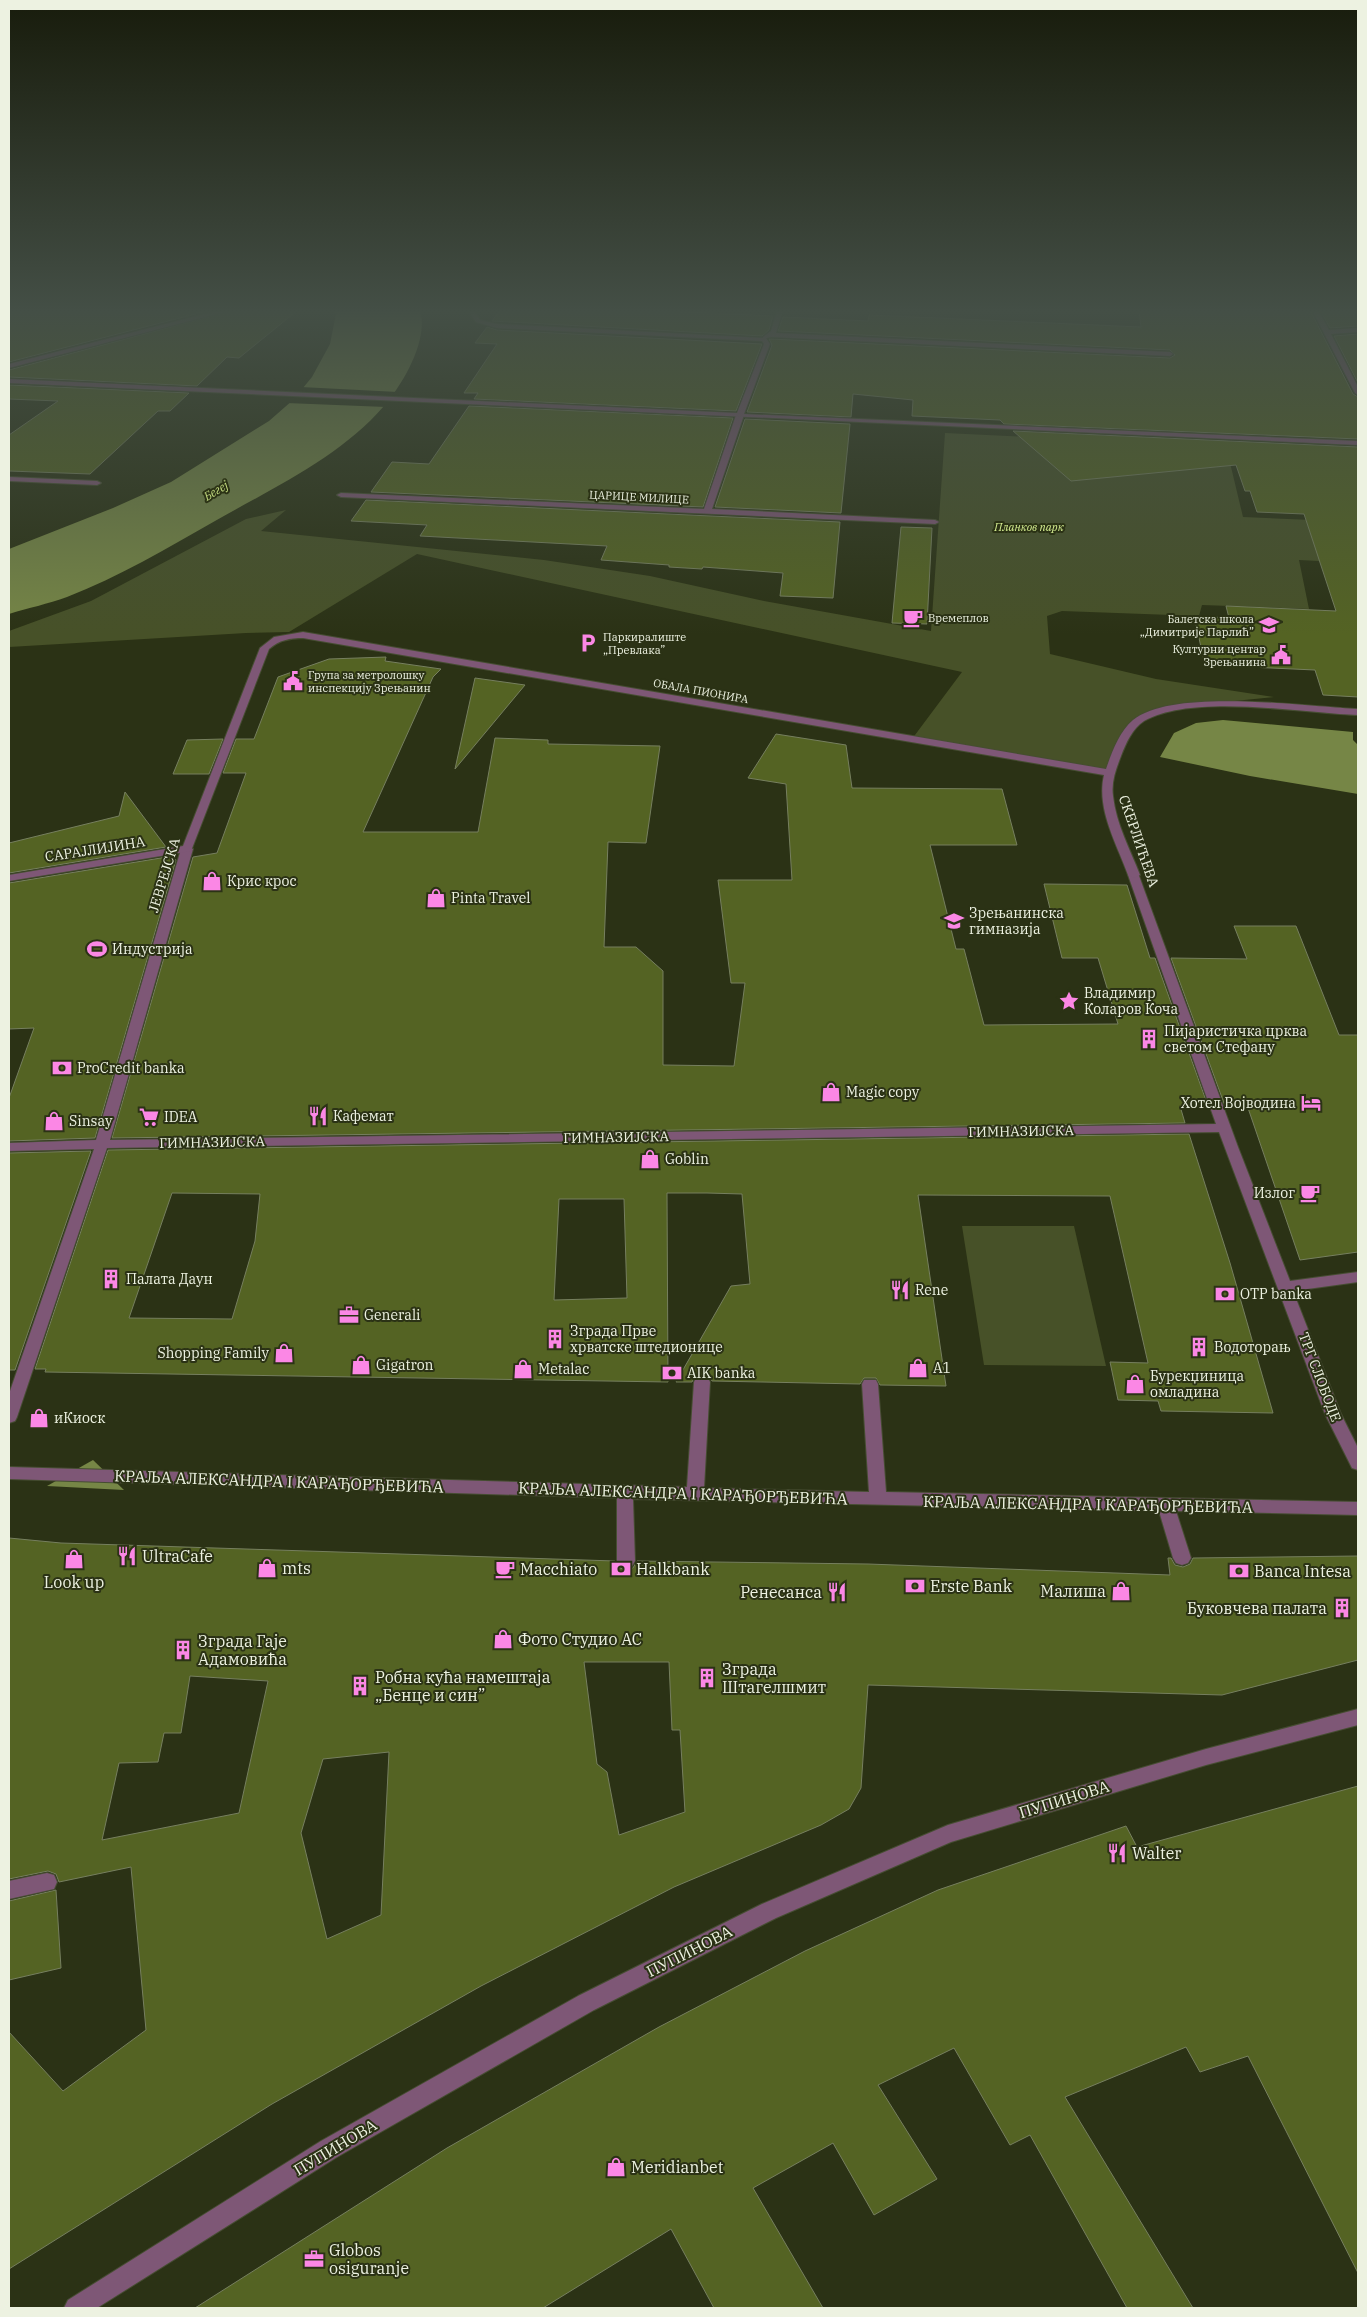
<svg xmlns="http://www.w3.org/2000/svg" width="1367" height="2317" font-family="'IBM Plex Serif',serif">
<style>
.green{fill:#475128}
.water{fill:#768646}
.pier{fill:#2b3215}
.building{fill:#546323;stroke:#767f5f;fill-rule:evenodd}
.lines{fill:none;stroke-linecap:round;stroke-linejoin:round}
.pedestrian-casing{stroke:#464d32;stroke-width:2}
.minor-casing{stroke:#464d32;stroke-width:2}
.tertiary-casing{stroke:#464d32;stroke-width:2}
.pedestrian{fill:#7e5776;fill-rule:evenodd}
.minor{fill:#7e5776;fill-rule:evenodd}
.tertiary{fill:#7e5776;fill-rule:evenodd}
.labels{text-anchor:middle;stroke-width:4;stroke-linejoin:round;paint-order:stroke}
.far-street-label{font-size:11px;fill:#edf2e1;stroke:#2b3215}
.far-park-label{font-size:11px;font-style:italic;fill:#d6ef92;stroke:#2b3215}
.far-poi-label{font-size:11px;fill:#edf2e1;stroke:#2b3215;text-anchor:start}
.far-water-label{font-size:12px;font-style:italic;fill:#c4dc80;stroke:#2b3215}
.street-label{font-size:14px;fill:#edf2e1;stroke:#2b3215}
.poi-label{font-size:14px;fill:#edf2e1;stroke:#2b3215;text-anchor:start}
.near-street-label{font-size:16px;fill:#edf2e1;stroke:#2b3215}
.near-poi-label{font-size:16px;fill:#edf2e1;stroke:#2b3215;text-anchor:start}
</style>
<rect width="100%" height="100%" fill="#2b3215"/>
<!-- green -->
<g class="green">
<path d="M945,433L1226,446L1243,517L1358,522V563L1299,560L1309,609L1202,605L1199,616L1062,611L1047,616L1050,654L1156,679L1274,697L1174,707L1136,723L1109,773L912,739L962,672L417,554L289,632L246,633L9,647V631L91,601L246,519L286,510L261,531L544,560L650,576L764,601L931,631Z"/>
<path d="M962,1226H1074L1106,1366L984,1365Z"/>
</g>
<!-- water -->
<g class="water">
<path d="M334,310H420C429,340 403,384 384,406C340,457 273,488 215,521C167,548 119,577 67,597C48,604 28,608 9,614V549L113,508L171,482L269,421L293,400L312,377L330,344L336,314Z"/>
<path d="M1223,720L1353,732V740L1358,745V794L1250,776L1160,757L1174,733L1196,723Z"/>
<path d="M93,1460L124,1490L47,1486Z"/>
</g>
<!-- pier -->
<path class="pier" d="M301,387L398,392L386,407L286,403Z"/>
<!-- building -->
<g class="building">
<path d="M9,310H211L9,362Z"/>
<path d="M234,310H298L239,358L227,357L197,386L9,377V370Z"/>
<path d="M500,310H643L773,316L769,330L762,336L492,321Z"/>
<path d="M1139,310H1310L1353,394L1358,397V439L1004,424L1000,420L912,416L913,400L853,394L851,417L747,412L772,345L769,339H771L1170,358L1175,355L1170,350L778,331L783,317L868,321L869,315L1141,327Z"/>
<path d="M1320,310H1358V326L1330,328Z"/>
<path d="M487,327L497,330L762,344L736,411L474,399L478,393H464L497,344L475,343Z"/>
<path d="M1358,334V383L1334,336Z"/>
<path d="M9,385L189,393L170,411H158L90,474L9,471V435L58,401L9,399Z"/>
<path d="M469,406L733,418L703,507L371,492L392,462L429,464Z"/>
<path d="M745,419L850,424L841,513L715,507Z"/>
<path d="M1013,431L1358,447V697L1323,695L1315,670L1205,665L1194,616L1229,618L1226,606L1336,611L1304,514L1257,512L1250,491H1245L1236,465L1071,481Z"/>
<path d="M366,500L840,522L833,598L780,596L783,573L703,567L702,569L669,567V565L601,560L607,546L420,536L427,525L351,521Z"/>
<path d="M901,527L932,528L927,624L892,623Z"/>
<path d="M386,657L385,661L441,669L433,677L363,832H478L495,738L548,740V744L660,746L646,843L608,842L604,947H636L663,971V1065L734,1066L745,983H731L718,880H792L786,784L748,778L776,734L846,745L852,788L1002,789L1017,845H930L956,949H964L984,1025L1118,1024L1098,958H1062L1044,884L1127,885L1150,958H1155L1208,1106H1180L1185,1123L112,1138L193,857L217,853L246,773H223L236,739H254L278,677L329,659Z"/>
<path d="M475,678L525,685L455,769Z"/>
<path d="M223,739L209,774H173L187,740Z"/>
<path d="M125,792L166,847L9,873V843L119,816Z"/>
<path d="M173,856L176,860L95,1138L9,1141V1098L34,1028L9,1029V883Z"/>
<path d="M1234,926H1296L1339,1035H1358V1252L1300,1260L1247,1105L1225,1106L1171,958L1247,959Z"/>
<path d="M1189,1134L1230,1263L1273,1413L1161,1411L1158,1401L1118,1400L1110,1362L1148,1363L1110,1196L918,1195L946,1386L880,1385L876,1378H864L860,1384L712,1381L709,1376L703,1374L695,1376L692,1382H676L731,1286L750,1284L742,1194L707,1193H667L668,1382L45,1372L46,1369H35L108,1150ZM172,1193L260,1194L255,1241L232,1319L129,1318ZM559,1199H624L627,1298L554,1300Z"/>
<path d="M91,1151L15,1370H9V1153Z"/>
<path d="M9,1538L61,1543L615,1561L618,1567L625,1570L633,1568L637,1561L868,1564L1170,1575L1168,1558H1171L1175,1565L1183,1567L1190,1564L1193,1558L1358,1556V1660L1222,1695L868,1685L861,1788L849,1809L821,1825L674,1887L481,1986L272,2104L9,2269V2032L63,2091L146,2030L131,1867L59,1882L56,1874L48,1871L9,1879ZM584,1662H669L672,1730H680L685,1812L619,1835L607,1772L597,1764ZM190,1676L268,1681L239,1813L102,1840L119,1763L158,1762L164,1733H181ZM389,1752L381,1915L327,1939L301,1833L323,1759Z"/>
<path d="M1358,1786V2273L1248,2056L1200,2072L1186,2047L1065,2097L1193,2308H1127L1030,2135L1010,2145L954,2048L878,2085L937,2179L874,2215L833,2143L753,2188L823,2308H714L671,2229L543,2308H195L447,2148L659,2027L805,1951L938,1890L1126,1826L1137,1847Z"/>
<path d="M56,1890L61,1968L9,1980V1901Z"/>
</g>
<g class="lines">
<defs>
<g id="pedestrian">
<path d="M187,846L193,849L110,1140L1216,1124L1128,875L1134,872L1138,873L1238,1147L1290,1281L1358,1272V1282L1293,1291L1341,1414L1358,1448V1470L1352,1468L1325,1414L1219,1132L107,1148L17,1417L15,1421L9,1423V1394L94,1149L9,1151V1143L96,1140L181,849Z"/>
<path d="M702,1376L708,1378L710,1382L704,1488L869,1492L862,1384L864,1380H876L878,1384L886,1492L1358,1502V1515L1176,1511L1191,1558L1188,1563L1182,1565L1176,1563L1173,1558L1159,1511L633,1499L635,1561L632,1566L626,1568L620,1566L617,1561V1498L9,1479V1467L687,1487L694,1382L696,1378Z"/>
<path d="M47,1873L54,1875L57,1882L54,1889L9,1899V1881Z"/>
</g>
<g id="minor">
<path d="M220,310H232L9,368V364Z"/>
<path d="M777,310H783L776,333L1170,352L1173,354L1170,356L771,337L763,339V337L771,331Z"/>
<path d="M1312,310H1318L1329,330L1358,328V332L1331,334L1358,387V395L1355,393Z"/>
<path d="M740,413L744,415L712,509L935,520L939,522L935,524L341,497L337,495L341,493L704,509L736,415Z"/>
<path d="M9,477L97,481L101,483L97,485L9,481Z"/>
<path d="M303,632L1106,769C1112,752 1119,732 1133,720C1174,687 1306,707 1358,709V715C1302,713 1193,693 1144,721C1132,729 1126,743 1121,756C1116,769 1111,782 1113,796C1116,824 1130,849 1140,875L1134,878L1128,875C1117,844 1096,809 1104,775L303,638C290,638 279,640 269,649L191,851L9,881V875L183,846L260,648L274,637Z"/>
<path d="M1358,1709V1725L1206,1765L951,1842L776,1918L594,2010L337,2157L97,2308H64L68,2300L321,2141L578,1996L762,1904L948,1825L1206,1749Z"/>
</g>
<path id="tertiary" d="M468,310H474L480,320L497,324L766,338L770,344L744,414L1358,441V445L9,383V379L737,413L764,344L762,341L497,328L476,322Z"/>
</defs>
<!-- pedestrian casing -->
<use href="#pedestrian" class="pedestrian-casing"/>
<!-- minor casing -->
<use href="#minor" class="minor-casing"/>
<!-- tertiary casing -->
<use href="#tertiary" class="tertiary-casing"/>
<!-- pedestrian -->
<use href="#pedestrian" class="pedestrian"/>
<!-- minor -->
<use href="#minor" class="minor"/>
<!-- tertiary -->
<use href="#tertiary" class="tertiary"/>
</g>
<!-- sky -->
<linearGradient id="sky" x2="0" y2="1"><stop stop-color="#181c0c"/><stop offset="0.49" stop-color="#444f46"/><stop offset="1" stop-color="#444f46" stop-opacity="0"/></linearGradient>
<rect width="1367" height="635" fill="url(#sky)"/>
<!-- icons -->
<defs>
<symbol id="cafe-bare" viewBox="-9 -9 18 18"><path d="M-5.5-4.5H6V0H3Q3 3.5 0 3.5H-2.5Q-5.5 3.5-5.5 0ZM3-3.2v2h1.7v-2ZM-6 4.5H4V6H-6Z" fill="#fb87e5" stroke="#2b3215" stroke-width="2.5" paint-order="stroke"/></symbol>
<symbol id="school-bare" viewBox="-9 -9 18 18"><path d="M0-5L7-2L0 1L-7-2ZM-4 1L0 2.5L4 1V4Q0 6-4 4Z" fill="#fb87e5" stroke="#2b3215" stroke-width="2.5" paint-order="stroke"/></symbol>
<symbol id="parking-bare" viewBox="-9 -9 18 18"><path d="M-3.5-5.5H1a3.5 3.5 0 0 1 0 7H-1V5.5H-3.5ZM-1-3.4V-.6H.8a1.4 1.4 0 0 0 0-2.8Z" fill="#fb87e5" stroke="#2b3215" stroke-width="2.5" paint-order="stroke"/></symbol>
<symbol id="civic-bare" viewBox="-9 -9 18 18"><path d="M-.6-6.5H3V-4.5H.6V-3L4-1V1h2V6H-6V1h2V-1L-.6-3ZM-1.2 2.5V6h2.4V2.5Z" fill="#fb87e5" stroke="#2b3215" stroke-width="2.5" paint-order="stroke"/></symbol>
<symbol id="shop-bare" viewBox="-9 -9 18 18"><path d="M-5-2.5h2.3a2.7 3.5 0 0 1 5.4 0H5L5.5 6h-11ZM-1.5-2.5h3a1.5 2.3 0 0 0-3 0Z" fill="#fb87e5" stroke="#2b3215" stroke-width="2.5" paint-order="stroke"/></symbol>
<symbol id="stadium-bare" viewBox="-9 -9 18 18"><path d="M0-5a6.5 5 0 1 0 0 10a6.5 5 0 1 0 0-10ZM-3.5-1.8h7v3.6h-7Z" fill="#fb87e5" stroke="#2b3215" stroke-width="2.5" paint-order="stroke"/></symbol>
<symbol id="sight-bare" viewBox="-9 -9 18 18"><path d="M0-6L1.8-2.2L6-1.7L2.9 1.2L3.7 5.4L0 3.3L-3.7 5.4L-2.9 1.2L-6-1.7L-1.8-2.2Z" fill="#fb87e5" stroke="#2b3215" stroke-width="2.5" paint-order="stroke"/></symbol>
<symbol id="building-bare" viewBox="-9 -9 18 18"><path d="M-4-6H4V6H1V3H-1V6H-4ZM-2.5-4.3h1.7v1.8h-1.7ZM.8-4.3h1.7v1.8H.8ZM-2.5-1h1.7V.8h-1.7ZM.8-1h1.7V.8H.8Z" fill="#fb87e5" stroke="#2b3215" stroke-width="2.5" paint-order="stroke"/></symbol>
<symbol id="bank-bare" viewBox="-9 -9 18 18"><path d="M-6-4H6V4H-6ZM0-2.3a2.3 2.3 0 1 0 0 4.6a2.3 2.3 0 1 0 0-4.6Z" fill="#fb87e5" stroke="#2b3215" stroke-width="2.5" paint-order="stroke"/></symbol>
<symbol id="hotel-bare" viewBox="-9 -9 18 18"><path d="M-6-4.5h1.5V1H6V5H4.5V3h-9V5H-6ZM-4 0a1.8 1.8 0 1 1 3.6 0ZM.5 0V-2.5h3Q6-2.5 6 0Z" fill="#fb87e5" stroke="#2b3215" stroke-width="2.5" paint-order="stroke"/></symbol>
<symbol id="restaurant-bare" viewBox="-9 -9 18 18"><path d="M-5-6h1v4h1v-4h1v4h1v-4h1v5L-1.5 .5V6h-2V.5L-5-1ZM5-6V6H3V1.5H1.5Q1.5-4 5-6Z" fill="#fb87e5" stroke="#2b3215" stroke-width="2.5" paint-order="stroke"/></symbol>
<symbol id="supermarket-bare" viewBox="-9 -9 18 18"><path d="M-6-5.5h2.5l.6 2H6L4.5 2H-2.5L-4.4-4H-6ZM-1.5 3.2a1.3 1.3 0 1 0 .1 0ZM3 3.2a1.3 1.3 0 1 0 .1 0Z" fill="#fb87e5" stroke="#2b3215" stroke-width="2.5" paint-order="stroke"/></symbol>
<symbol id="office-bare" viewBox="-9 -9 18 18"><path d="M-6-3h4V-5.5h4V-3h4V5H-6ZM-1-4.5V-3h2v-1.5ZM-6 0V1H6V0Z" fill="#fb87e5" stroke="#2b3215" stroke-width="2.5" paint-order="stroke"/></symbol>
</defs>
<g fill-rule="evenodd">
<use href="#cafe-bare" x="899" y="604" width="28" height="28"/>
<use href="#school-bare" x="1255" y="611" width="28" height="28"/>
<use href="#parking-bare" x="574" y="629" width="28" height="28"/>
<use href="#civic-bare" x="1267" y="641" width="28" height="28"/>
<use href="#civic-bare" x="279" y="667" width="28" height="28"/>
<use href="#shop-bare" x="198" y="867" width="28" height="28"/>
<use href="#shop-bare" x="422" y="884" width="28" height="28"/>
<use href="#school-bare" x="940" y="907" width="28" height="28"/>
<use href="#stadium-bare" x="83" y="935" width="28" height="28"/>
<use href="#sight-bare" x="1055" y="987" width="28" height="28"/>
<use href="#building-bare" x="1135" y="1025" width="28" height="28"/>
<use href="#bank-bare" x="48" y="1054" width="28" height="28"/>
<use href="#shop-bare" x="817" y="1078" width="28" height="28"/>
<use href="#hotel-bare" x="1297" y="1089" width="28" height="28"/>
<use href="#restaurant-bare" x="304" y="1102" width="28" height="28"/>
<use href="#supermarket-bare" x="135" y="1103" width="28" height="28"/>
<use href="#shop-bare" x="40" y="1107" width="28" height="28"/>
<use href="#shop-bare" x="636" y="1145" width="28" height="28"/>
<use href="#cafe-bare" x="1296" y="1179" width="28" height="28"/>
<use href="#building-bare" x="97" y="1265" width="28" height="28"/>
<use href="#restaurant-bare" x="886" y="1276" width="28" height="28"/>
<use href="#bank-bare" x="1211" y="1280" width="28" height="28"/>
<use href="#office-bare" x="335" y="1301" width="28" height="28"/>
<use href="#building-bare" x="541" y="1325" width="28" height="28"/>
<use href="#building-bare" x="1185" y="1333" width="28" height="28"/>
<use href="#shop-bare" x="270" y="1339" width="28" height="28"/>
<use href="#shop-bare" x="347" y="1351" width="28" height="28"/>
<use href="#shop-bare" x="904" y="1354" width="28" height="28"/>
<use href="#shop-bare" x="509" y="1355" width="28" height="28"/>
<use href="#bank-bare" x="658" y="1359" width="28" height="28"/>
<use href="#shop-bare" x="1121" y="1370" width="28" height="28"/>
<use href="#shop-bare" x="25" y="1404" width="28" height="28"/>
<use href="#restaurant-bare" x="113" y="1542" width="28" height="28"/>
<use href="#shop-bare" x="60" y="1545" width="28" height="28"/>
<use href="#shop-bare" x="253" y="1554" width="28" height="28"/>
<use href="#cafe-bare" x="491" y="1555" width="28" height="28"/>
<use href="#bank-bare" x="607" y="1555" width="28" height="28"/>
<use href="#bank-bare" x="1225" y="1557" width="28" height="28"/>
<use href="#bank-bare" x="901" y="1572" width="28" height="28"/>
<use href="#shop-bare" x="1107" y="1577" width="28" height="28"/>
<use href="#restaurant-bare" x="823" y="1578" width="28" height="28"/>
<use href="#building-bare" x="1328" y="1594" width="28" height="28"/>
<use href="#shop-bare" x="489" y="1625" width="28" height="28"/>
<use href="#building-bare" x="169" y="1636" width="28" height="28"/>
<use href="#building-bare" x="693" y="1664" width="28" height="28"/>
<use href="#building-bare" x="346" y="1672" width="28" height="28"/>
<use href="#restaurant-bare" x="1103" y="1839" width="28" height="28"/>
<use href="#shop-bare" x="602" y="2153" width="28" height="28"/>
<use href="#office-bare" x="300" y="2245" width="28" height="28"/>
</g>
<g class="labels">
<!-- far-street labels -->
<g class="far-street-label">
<text transform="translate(639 497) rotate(3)" y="4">ЦАРИЦЕ МИЛИЦЕ</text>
<text transform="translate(701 691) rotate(10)" y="4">ОБАЛА ПИОНИРА</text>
</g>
<!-- far-park labels -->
<g class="far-park-label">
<text x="1029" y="531">Планков парк</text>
</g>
<!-- far-poi labels -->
<g class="far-poi-label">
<text x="928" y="622">Времеплов</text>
<text x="1254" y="623" text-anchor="end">Балетска школа<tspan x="1254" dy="13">„Димитрије Парлић”</tspan></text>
<text x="603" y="641">Паркиралиште<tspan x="603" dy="13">„Превлака”</tspan></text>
<text x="1266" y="653" text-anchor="end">Културни центар<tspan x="1266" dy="13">Зрењанина</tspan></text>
<text x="308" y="679">Група за метролошку<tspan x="308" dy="13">инспекцију Зрењанин</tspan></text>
</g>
<!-- far-water labels -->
<g class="far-water-label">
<text transform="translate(216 491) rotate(-31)" y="4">Бегеј</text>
</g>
<!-- street labels -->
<g class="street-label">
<text transform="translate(1139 841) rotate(71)" y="5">СКЕРЛИЋЕВА</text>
<text transform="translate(95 849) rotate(-9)" y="5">САРАЈЛИЈИНА</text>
<text transform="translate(164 875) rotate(-73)" y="5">ЈЕВРЕЈСКА</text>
<text transform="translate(1021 1131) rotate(-1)" y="5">ГИМНАЗИЈСКА</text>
<text transform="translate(616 1137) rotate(-1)" y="5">ГИМНАЗИЈСКА</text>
<text transform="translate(212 1142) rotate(-1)" y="5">ГИМНАЗИЈСКА</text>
<text transform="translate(1320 1377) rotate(69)" y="5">ТРГ СЛОБОДЕ</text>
</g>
<!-- poi labels -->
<g class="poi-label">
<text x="227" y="886">Крис крос</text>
<text x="451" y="903">Pinta Travel</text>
<text x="969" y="918">Зрењанинска<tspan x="969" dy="16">гимназија</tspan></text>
<text x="112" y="954">Индустрија</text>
<text x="1084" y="998">Владимир<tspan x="1084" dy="16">Коларов Коча</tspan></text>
<text x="1164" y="1036">Пијаристичка црква<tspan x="1164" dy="16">светом Стефану</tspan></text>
<text x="77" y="1073">ProCredit banka</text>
<text x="846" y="1097">Magic copy</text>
<text x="1296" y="1108" text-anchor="end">Хотел Војводина</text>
<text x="333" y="1121">Кафемат</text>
<text x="164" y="1122">IDEA</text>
<text x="69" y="1126">Sinsay</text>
<text x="665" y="1164">Goblin</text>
<text x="1295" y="1198" text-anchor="end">Излог</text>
<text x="126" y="1284">Палата Даун</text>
<text x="915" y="1295">Rene</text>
<text x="1240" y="1299">OTP banka</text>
<text x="364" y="1320">Generali</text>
<text x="570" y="1336">Зграда Прве<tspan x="570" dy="16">хрватске штедионице</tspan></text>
<text x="1214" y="1352">Водоторањ</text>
<text x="269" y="1358" text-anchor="end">Shopping Family</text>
<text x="376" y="1370">Gigatron</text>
<text x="933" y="1373">A1</text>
<text x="538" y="1374">Metalac</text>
<text x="687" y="1378">AIK banka</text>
<text x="1150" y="1381">Бурекџиница<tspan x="1150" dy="16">омладина</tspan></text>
<text x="54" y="1423">иКиоск</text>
</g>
<!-- near-street labels -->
<g class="near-street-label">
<text transform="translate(279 1481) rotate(2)" y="6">КРАЉА АЛЕКСАНДРА I КАРАЂОРЂЕВИЋА</text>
<text transform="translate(683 1493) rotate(2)" y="6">КРАЉА АЛЕКСАНДРА I КАРАЂОРЂЕВИЋА</text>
<text transform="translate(1088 1504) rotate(1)" y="6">КРАЉА АЛЕКСАНДРА I КАРАЂОРЂЕВИЋА</text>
<text transform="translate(1064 1799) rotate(-17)" y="6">ПУПИНОВА</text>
<text transform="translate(689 1951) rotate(-27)" y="6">ПУПИНОВА</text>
<text transform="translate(335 2147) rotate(-31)" y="6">ПУПИНОВА</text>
</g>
<!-- near-poi labels -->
<g class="near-poi-label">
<text x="142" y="1562">UltraCafe</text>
<text x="282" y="1574">mts</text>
<text x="520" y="1575">Macchiato</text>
<text x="636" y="1575">Halkbank</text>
<text x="1254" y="1577">Banca Intesa</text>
<text x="74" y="1588" text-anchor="middle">Look up</text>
<text x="930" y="1592">Erste Bank</text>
<text x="1106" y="1597" text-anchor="end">Малиша</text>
<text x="822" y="1598" text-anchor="end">Ренесанса</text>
<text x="1327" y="1614" text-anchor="end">Буковчева палата</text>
<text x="518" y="1645">Фото Студио АС</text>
<text x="198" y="1647">Зграда Гаје<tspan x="198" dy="18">Адамовића</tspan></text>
<text x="722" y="1675">Зграда<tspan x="722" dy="18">Штагелшмит</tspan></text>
<text x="375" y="1683">Робна кућа намештаја<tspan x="375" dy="18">„Бенце и син”</tspan></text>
<text x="1132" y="1859">Walter</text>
<text x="631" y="2173">Meridianbet</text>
<text x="329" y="2256">Globos<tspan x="329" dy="18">osiguranje</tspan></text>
</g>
</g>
<!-- border -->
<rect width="1367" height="2317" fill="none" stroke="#edf2e1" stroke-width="20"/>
</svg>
